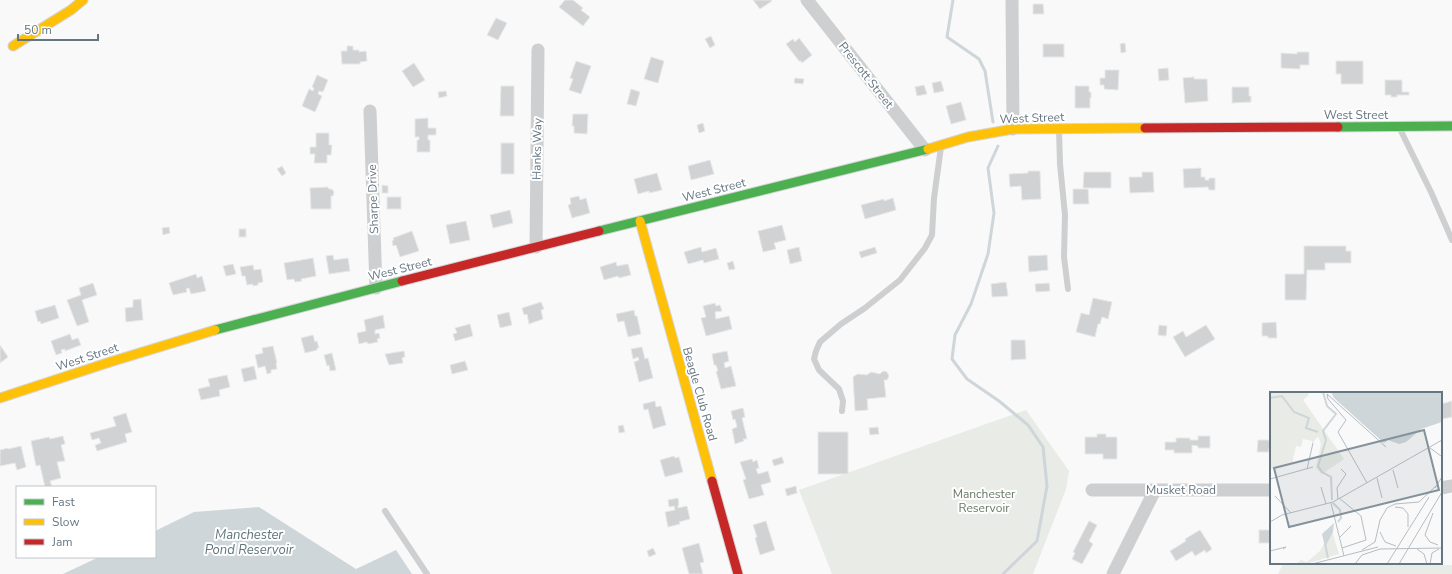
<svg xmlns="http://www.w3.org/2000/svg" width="1452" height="574" font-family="'Nunito Sans',sans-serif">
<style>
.green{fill:#e8ebe6}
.water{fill:#ced6d9}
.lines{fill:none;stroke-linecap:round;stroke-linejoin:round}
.stream{stroke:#ced6d9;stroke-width:3}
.building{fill:#d0d2d3;stroke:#e8e8e8}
.fast-casing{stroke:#d5d6d7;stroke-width:11}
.slow-casing{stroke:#d5d6d7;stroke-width:11}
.jam-casing{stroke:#d5d6d7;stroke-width:11}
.lane{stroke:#cecfd0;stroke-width:6}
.street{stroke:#cecfd0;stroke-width:13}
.fast{stroke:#4caf50;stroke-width:9}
.slow{stroke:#ffc107;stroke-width:9}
.jam{stroke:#c62828;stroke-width:9}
.labels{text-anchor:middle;stroke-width:4;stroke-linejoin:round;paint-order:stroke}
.street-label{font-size:12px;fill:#657683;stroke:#fff}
.park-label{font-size:12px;fill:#687a64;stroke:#fff}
.water-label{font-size:13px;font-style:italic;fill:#60757c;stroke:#fff}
.inset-river{fill:none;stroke:#ced6d9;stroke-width:2}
.inset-road{fill:none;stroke:#b5bdc3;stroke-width:1}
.view{fill:#84929c;fill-opacity:0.15;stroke:#84929c;stroke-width:2}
.inset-edge{fill:none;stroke:#657683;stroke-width:2}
</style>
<rect width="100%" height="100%" fill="#f9f9f9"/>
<!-- green -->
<g class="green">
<path d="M1026,410L1069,471L1066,489L1033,574H832L799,490Z"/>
<path d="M1283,564L1452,565V574H1278Z"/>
</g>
<!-- water -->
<path class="water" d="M259,507L356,569L396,550L412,574H63L99,557H155V531L194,512Z"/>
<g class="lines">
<!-- stream -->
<g class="stream">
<path d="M953,0L947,37L979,59L985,71L993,122"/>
<path d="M998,146L988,168L994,213L988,254L971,304L955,335L952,359L967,379L999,401L1028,425L1043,447L1047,486L1037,541L1003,574"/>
</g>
</g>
<!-- building -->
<g class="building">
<path d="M565,0H573L583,8L581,10L590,17L583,26L559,7Z"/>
<path d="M753,0H771L772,1L760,9Z"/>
<path d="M1033,4H1043L1044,14H1033Z"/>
<path d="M496,18L507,23L498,40L487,35Z"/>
<path d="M711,36L715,45L710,48L705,39Z"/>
<path d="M799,38L812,55L802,63L801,61H799L786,44L793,39L795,42Z"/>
<path d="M1125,43L1126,52L1121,53L1120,44Z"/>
<rect x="1043" y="44" width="21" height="13"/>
<path d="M347,46H353V50H359V52L366,51L367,61L360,62V64H342L341,51H347Z"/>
<path d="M1297,52H1309V65H1300V69L1281,68V53L1297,54Z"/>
<path d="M651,57L664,61L658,83L644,79Z"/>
<path d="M576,61L591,66L581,94L569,90L573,79L570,78Z"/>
<path d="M1336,61H1363V84H1341V74H1336Z"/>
<path d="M414,63L425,80L413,87L402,71Z"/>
<path d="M1168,68L1169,80L1159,81L1158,69Z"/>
<path d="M1105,70H1119L1118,90L1104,89V85H1100V78H1105Z"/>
<path d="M317,75L328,80L323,92L319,91L318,94L322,96L315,112L302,106L309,89L313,91L314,88L312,87Z"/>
<path d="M1194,77V79H1207L1208,101L1185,103L1183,78Z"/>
<path d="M795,78L804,79L803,84L794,83Z"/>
<path d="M1385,80H1402V92H1409V95H1397V97H1391V95H1385Z"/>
<path d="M941,81L944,91L934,93L932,83Z"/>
<path d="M924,85L927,94L917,96L915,87Z"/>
<path d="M501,86H514V116H500Z"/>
<path d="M1075,86H1089V92H1091V98H1090V108H1075Z"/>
<path d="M1232,87H1249V96H1251V102L1232,103Z"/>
<path d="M631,89L640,92L636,106L627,104Z"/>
<path d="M446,91L447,96L439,98L438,92Z"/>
<path d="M961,102L966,120L951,124L946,106Z"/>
<path d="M573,114H588L587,134L574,133V126H572Z"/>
<path d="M428,118V128H436V135H428V140H430V152H417V140H419V137H415V119Z"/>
<path d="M703,123L705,131L699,133L697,125Z"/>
<path d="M316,133H329V145H332L331,155H327V163H314L315,154H310V147H316Z"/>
<rect x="501" y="143" width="13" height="31"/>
<path d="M710,160L714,174L691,180L688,166Z"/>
<path d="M282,166L286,173L282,176L277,169Z"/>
<path d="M1201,168V177H1205V180H1209V178H1215V190H1209L1208,187L1184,188L1183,169Z"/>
<path d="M1028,171H1040L1041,199L1022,200L1021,186L1010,187L1009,174L1028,173Z"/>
<path d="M1084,172H1111V188H1083Z"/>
<path d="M1142,172H1153L1154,192L1130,193L1129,177H1142Z"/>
<path d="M657,173L662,190L649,193V191L638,194L634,179Z"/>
<path d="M382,185L388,186V193H382Z"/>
<path d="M328,187L329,189H332L334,192L333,196H331V209H311L310,188Z"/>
<path d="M1073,189H1088L1089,204H1073Z"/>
<path d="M579,196L580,200L586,198L590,213L572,218L568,205L571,204L570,198Z"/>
<rect x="387" y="197" width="14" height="12"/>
<path d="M893,198L896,210L865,219L861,205L884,199V201Z"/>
<path d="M510,210L513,223L493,228L490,215Z"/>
<path d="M466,221L470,240L450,244L446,225Z"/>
<path d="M782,225L786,240L774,243L776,249L763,252L758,231Z"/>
<path d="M169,227L170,233L163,235L162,228Z"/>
<rect x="239" y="229" width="7" height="8"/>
<path d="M412,231L419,251L400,257L396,245L393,246L392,241L394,240L393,238Z"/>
<path d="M1304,246H1346V251H1351V263H1325V270H1307L1306,300H1285V274H1304Z"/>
<path d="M701,247L702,252L716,248L719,259L704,263L703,260L688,264L684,252Z"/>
<path d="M799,247L802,261L790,264L787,250Z"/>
<path d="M875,247L877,253L861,258L859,252Z"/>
<path d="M333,255L334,260L348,258L350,271L329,274L326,256Z"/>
<path d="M1047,255L1048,270L1029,272L1028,256Z"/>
<path d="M313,258L316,276L301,279L302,281L295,282L294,279L287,280L284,263Z"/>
<path d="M733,261L735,269L729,270L727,263Z"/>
<path d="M616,262L617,266L628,264L631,275L619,278L618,276L604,280L600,267Z"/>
<path d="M233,264L236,274L226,276L223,266Z"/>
<path d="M253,265L254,270L261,269L263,282L258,283V285L253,286V284L247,285L245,276H242L240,267Z"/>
<path d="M196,274L197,278L202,276L206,291L191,294L189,288L186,289L187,292L173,295L169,283Z"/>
<path d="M1006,282L1008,296L992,297L991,284Z"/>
<path d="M93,283L97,295L82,300L89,322L77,326L67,300L81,295L79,288Z"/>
<path d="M1049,283L1050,291L1036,292L1035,284Z"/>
<path d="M1093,298L1112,302L1108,319L1102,317L1100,324H1098L1095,337L1076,332L1081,313L1089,315Z"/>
<path d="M141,299L143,320L126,322L125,308L133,307V300Z"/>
<path d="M541,302L544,309L541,310L543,319L529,324L527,314L524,315L522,308Z"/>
<path d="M715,303L716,306L720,305L722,311L715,312L716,319L729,316L732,329L706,336L701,318L706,317L703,306Z"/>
<path d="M55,305L59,318L41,324L40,321L38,322L35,311Z"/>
<path d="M634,310L635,316H637L641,334L628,337L624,321L618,322L616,314Z"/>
<path d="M509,312L512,325L500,328L497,315Z"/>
<path d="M383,315L385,328L375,330V334L379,333L380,338L377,339L378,342L368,344L367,342L359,344L357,333L366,331L364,320Z"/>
<path d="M1276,322L1277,338H1268V336H1262V323Z"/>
<path d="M470,324L473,336L455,341L453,334L457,333L455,328Z"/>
<path d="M1159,325L1167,326L1166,336L1158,335Z"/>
<path d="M1206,325L1215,339L1185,357L1173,337L1183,331L1186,337Z"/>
<path d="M70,334L72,340L78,338L81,345L65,351V349L61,350L62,353L56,355L51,341Z"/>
<path d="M313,335L315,342L317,341L319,348H317V350L305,353L301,338Z"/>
<path d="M1011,340H1025L1026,359L1011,360Z"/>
<path d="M0,345L8,357L0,363Z"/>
<path d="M273,346L277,363H276L277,369L271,370V373L267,374L265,366L258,368L255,355L263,353L262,348Z"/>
<path d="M642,347L645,359L648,358L653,378L639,382L634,362L639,360L638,357L633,359L631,349Z"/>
<path d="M404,351L405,357L402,358L403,363L389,365L385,354Z"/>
<path d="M727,351L729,361L724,363L725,368L731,366L736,386L721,389L716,371H718L716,365H714L712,354Z"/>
<path d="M332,353L336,370L330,371L329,365L327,366L324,355Z"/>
<path d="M465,361L468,370L452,374L450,365Z"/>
<path d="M254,366L257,379L244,382L241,369Z"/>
<path d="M883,371L887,372L889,376L887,380H884L886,397L867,399L868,410L855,411L853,377L854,376L858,374L867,375L871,372L880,374Z"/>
<path d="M227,375L230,387L219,390L220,396L201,400L198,389L210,386L208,379Z"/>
<path d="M655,401L656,407L661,406L666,425L653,429L648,409L644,410L643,404Z"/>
<path d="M1452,401V417L1442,419L1441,404Z"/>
<path d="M743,408L745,417L742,418L747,439H743L744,441L735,444L732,429L737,427L735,419L733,420L731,411Z"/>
<path d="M126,413L132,432L125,434L127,442L97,451L95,445L101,443L99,438L92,440L90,433L116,426L113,417Z"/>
<path d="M623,425L625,432L619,433L618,426Z"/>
<path d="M878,427L879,434L870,435L869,428Z"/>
<rect x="818" y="432" width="30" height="42"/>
<path d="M1097,434H1106V437H1117V459H1103V454H1085V437H1097Z"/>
<path d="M63,436L65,444L61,445L65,461L57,462L61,478L50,481L52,487H45L40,465L36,466L31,441L49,437L50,439Z"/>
<path d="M1198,436H1210V448H1198V446L1192,445V453H1174V450H1165V442H1176V438H1190V440H1198Z"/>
<path d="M1258,440H1269V442H1271V448H1269V452H1257Z"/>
<path d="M21,446L26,467L17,470L15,463L0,466V450L8,448V449Z"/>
<path d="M674,456L675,458L679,457L683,472L665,477L660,460Z"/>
<path d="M782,457L784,463L774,466L772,460Z"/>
<path d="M752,459L753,462L757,460L759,468L756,469L758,474L768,471L771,482L761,485L764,495L749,499L743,480L746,479L740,462Z"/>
<path d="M796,486L797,493L787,496L785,489Z"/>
<path d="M678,498L679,505H678V508L687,506L690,519L679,522L680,524L668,527L665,512L675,510L674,506L669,507L668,500Z"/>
<path d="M766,521L775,550L760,555L755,538L757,537L753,525Z"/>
<path d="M1089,521L1097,525L1089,541L1093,544L1082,564L1072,559L1075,553L1073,552Z"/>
<path d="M1200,530L1212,549L1206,553L1205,550L1195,556L1192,551L1176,561L1170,551L1186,541L1185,539Z"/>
<rect x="1259" y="530" width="12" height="13"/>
<path d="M699,543L704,562L700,563L703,574H689L682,548Z"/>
<path d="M653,548L656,554L649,557L647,551Z"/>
</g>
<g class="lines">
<defs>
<g id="fast">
<path d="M1338,127L1452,126"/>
<path d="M599,231L928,149"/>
<path d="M215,330L402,281"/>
</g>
<g id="slow">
<path d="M13,46L71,10L83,0"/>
<path d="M928,149L968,137L1013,129L1145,128"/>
<path d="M640,221L712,481"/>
<path d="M0,398L110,362L215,330"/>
</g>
<g id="jam">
<path d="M1145,128L1338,127"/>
<path d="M402,281L599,231"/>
<path d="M712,481L738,574"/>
</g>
</defs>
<!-- fast casing -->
<use href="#fast" class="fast-casing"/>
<!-- slow casing -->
<use href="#slow" class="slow-casing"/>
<!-- jam casing -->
<use href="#jam" class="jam-casing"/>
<!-- lane -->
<g class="lane">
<path d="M1400,129L1431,192L1452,240"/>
<path d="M1059,130L1060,164L1065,215L1064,257L1068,289"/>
<path d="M842,411L843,401L839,389L819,370L814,359L816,351L820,342L841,324L865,308L900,280L925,248L932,235L934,198L941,147"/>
<path d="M385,511L427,574"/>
</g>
<!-- street -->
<g class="street">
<path d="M807,0L925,150"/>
<path d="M1012,0L1013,129"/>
<path d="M370,111L376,288"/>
<path d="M536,247L538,50"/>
<path d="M1441,488L1452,486"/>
<path d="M1092,490H1271"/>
<path d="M1113,574L1155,490"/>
</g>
<!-- fast -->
<use href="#fast" class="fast"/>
<!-- slow -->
<use href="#slow" class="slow"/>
<!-- jam -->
<use href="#jam" class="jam"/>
</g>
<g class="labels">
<!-- street labels -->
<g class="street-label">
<text transform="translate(866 75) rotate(52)" y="4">Prescott Street</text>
<text x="1356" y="119">West Street</text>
<text transform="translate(1032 118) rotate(-2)" y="4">West Street</text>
<text transform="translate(537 149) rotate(-89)" y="4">Hanks Way</text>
<text transform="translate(714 190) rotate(-14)" y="4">West Street</text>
<text transform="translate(373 199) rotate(-92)" y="4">Sharpe Drive</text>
<text transform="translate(400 269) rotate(-14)" y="4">West Street</text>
<text transform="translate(87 357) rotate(-18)" y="4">West Street</text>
<text transform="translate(700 394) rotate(74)" y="4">Beagle Club Road</text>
<text x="1181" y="494">Musket Road</text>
</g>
<!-- park labels -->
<g class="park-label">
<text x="984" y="498">Manchester<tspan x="984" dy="14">Reservoir</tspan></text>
</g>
<!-- water labels -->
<g class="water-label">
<text x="249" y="539">Manchester<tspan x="249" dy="15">Pond Reservoir</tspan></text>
</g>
</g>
<!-- overview -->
<g transform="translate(1270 392)">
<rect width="172" height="172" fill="#f9f9f9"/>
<path d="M0,0H37L39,3L33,8L74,67L52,82L46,76L51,52L48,44L42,52V49L33,47L31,55L26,54L22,72L1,77ZM62,139L69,162L36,172H26L31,168L37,170L50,159Z" fill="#e8ebe6"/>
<path d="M61,0H172V30L151,37L136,50L129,52L118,48L114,51L64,6ZM64,131L63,140L55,155L52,142Z" fill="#ced6d9"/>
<path class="inset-river" d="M53,0L57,14L66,22L53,39L56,48L48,74L52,80L61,85L62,108M0,6L12,4L24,20L39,26L36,36L48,40M63,111L70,118L71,126L68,130M55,151L58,166"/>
<path class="inset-road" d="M160,56L171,64M37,77L43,51M123,78L128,96M107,86L112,106M0,87L43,75M97,91L68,40L76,28L58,7L57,2L116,55M51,95L56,112M165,96L172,85M5,104L21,121M69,106L91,124L96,148L72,156M68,107L67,96L76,82L71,77M61,111L74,164M125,115L133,116L138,122V135M163,121L155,143L160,150L168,153M0,130L12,123L63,110L172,48M110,140L115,150L126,154M70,145L81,134M147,157L154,162L157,172M92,158L105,150L110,128L117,116L125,112L149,110L167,93M0,159L16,155L13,157M42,172L108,155M85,172L92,163L110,157L172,156M117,172L159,105M129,172L172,100M160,172L162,161L169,157"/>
<path class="view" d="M154,38L169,98L19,135L4,76Z"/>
<rect width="172" height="172" class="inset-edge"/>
</g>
<!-- legend -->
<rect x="16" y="486" width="140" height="72" fill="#ffffff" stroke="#c1c8cd"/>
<rect x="24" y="499" width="20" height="6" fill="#4caf50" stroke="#c1c8cd"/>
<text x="52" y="506" font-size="12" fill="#657683">Fast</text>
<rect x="24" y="519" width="20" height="6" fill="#ffc107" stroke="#c1c8cd"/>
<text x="52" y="526" font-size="12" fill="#657683">Slow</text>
<rect x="24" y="539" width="20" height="6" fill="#c62828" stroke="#c1c8cd"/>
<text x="52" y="546" font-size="12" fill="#657683">Jam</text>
<!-- scale -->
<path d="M18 34v6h80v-6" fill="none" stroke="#657683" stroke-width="2"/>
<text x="24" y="34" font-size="12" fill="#657683" stroke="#ffffff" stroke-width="3" paint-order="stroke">50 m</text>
</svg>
